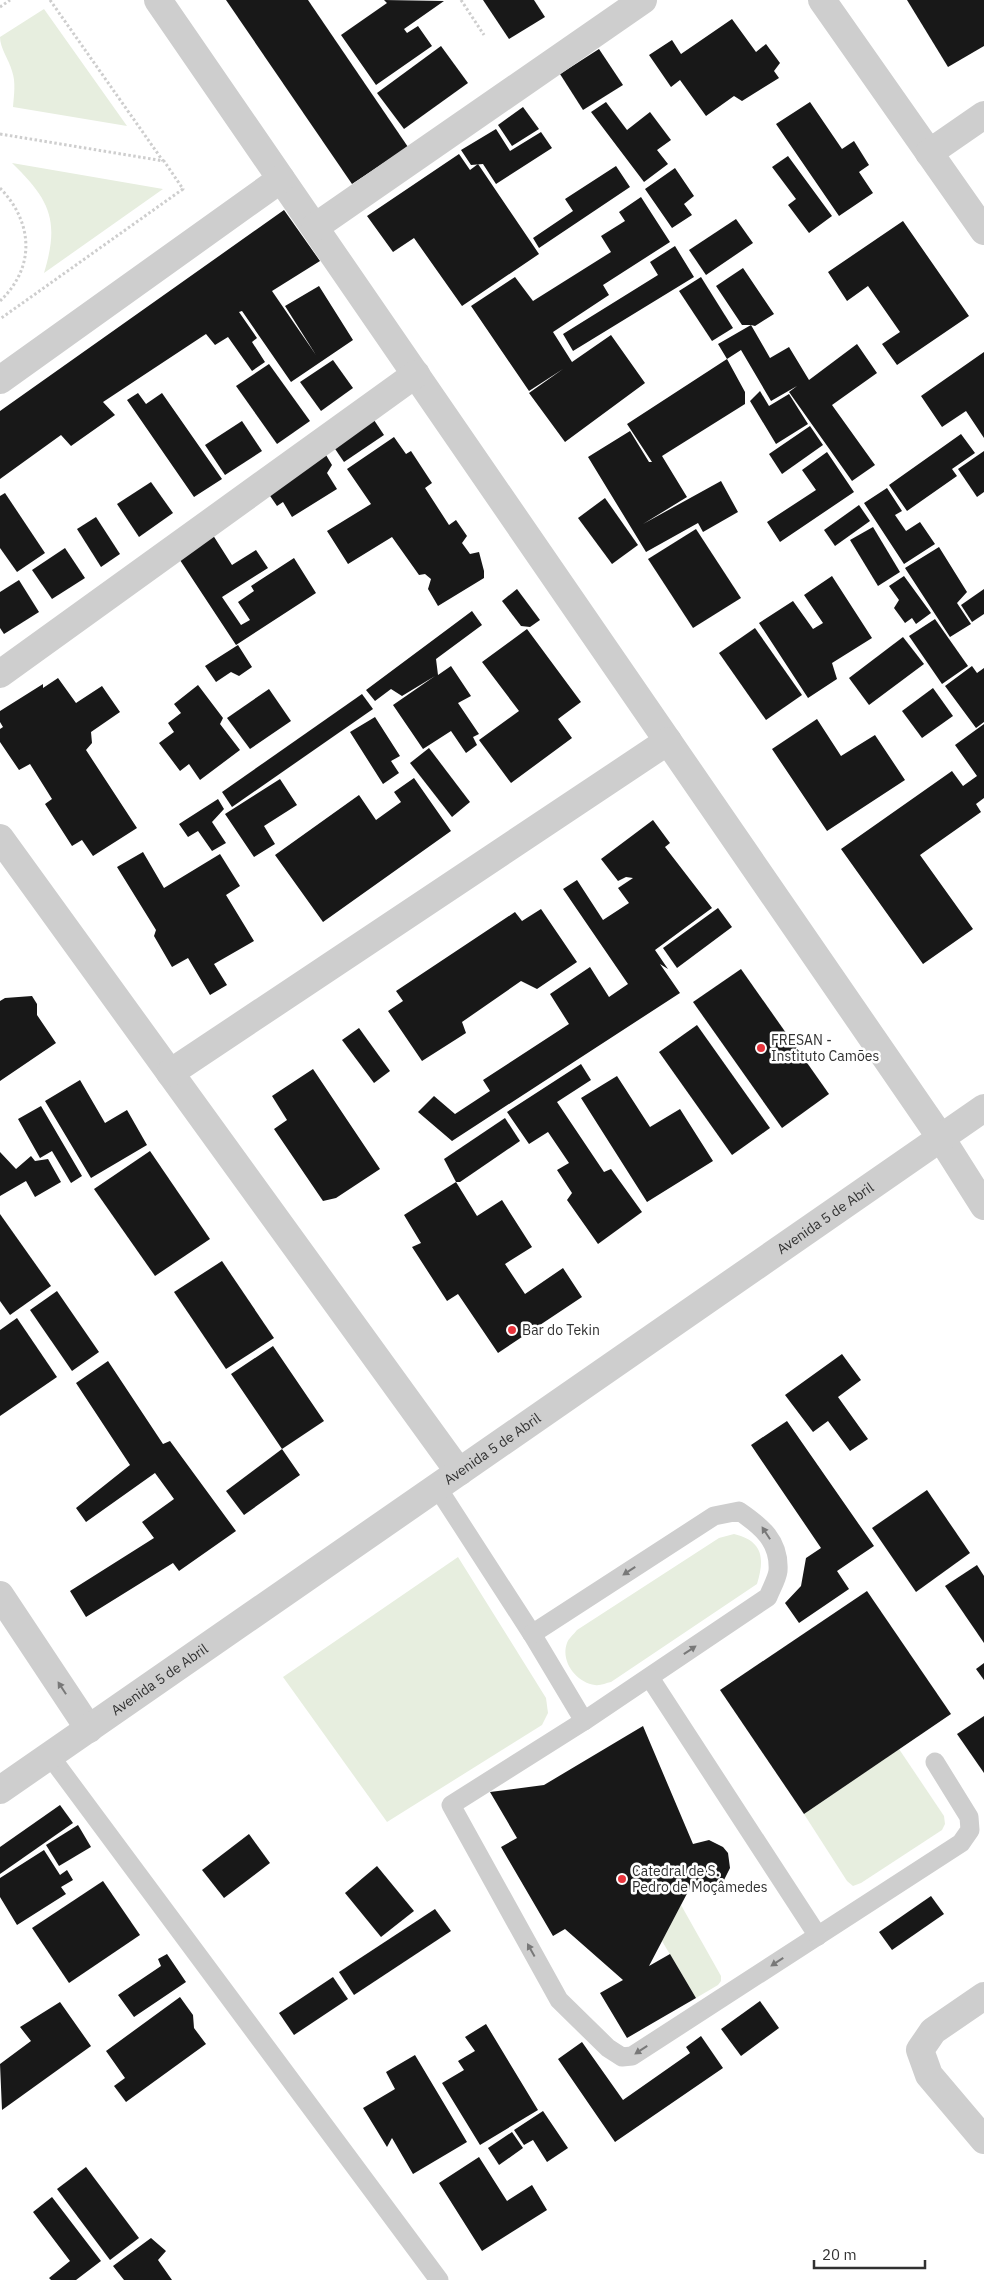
<svg xmlns="http://www.w3.org/2000/svg" width="984" height="2280" font-family="'IBM Plex Sans',sans-serif">
<style>
.green{fill:#e7eedf}
.building{fill:#181818}
.lines{fill:none;stroke-linecap:round;stroke-linejoin:round}
.path{stroke:#cecece;stroke-width:3;stroke-dasharray:2.5 2.5;stroke-linecap:butt}
.lane{stroke:#cecece;stroke-width:19}
.street{stroke:#cecece;stroke-width:28}
.oneway{fill:#787878}
.poi-dot{fill:#e8343c;stroke:#fff;stroke-width:2}
.labels{text-anchor:middle;stroke-width:5;stroke-linejoin:round;paint-order:stroke}
.poi-label{font-size:14px;fill:#313131;stroke:#fff;text-anchor:start}
.street-label{font-size:14px;fill:#313131;stroke:#fff}
</style>
<rect width="100%" height="100%" fill="#fff"/>
<!-- green -->
<g class="green">
<path d="M44,9L127,126L13,107C14,95 16,82 12,71C9,60 0,48 0,37Z"/>
<path d="M12,163L163,189L44,273C60,220 50,200 12,163Z"/>
<path d="M734,1534C763,1541 765,1558 757,1584L611,1682C606,1683 600,1686 595,1685C577,1683 560,1662 567,1643C568,1639 574,1634 577,1630L719,1538Z"/>
<path d="M458,1557L546,1698L548,1713L542,1725L387,1822L283,1677Z"/>
<path d="M899,1749L944,1816L945,1824L942,1830L861,1883L853,1886L847,1881L804,1814Z"/>
<path d="M681,1905L721,1976V1981L718,1985L696,1998L662,1941Z"/>
</g>
<!-- building -->
<g class="building">
<path d="M226,0H308L408,147L352,184Z"/>
<path d="M384,0L444,1L404,29L407,33L418,26L432,46L376,85L341,35L387,3Z"/>
<path d="M483,0H534L545,17L509,39Z"/>
<path d="M907,0H984V46L948,67Z"/>
<path d="M732,19L756,52L766,44L780,63L774,71L779,78L742,101L734,96L706,116L680,80L671,87L649,55L672,40L681,54Z"/>
<path d="M441,46L468,83L404,129L377,93Z"/>
<path d="M599,49L623,85L583,110L560,74Z"/>
<path d="M606,102L627,130L650,112L671,140L657,150L668,164L644,182L591,112Z"/>
<path d="M810,102L842,149L854,141L869,165L859,172L873,193L839,216L776,124Z"/>
<path d="M523,107L539,129L512,146L498,125Z"/>
<path d="M496,129L510,151L541,132L552,148L496,184L483,164L471,165L461,150Z"/>
<path d="M459,154L470,170L478,164L539,254L462,306L414,238L393,252L367,216Z"/>
<path d="M788,156L832,216L809,233L788,205L796,199L772,167Z"/>
<path d="M616,166L630,187L539,248L533,238L573,211L565,199Z"/>
<path d="M675,168L694,196L684,204L692,215L672,228L645,189Z"/>
<path d="M641,197L670,242L603,285L609,295L553,332L572,362L611,335L645,383L565,442L529,393L563,369L529,391L471,306L515,277L533,301L611,252L601,236L625,221L619,212Z"/>
<path d="M284,210L320,261L272,291L316,355L285,306L319,286L353,340L291,382L242,311L239,312L257,338L252,342L265,362L252,371L228,337L215,345L206,334L103,402L115,415L71,446L61,435L0,479V411Z"/>
<path d="M736,219L753,243L706,275L689,250Z"/>
<path d="M903,221L969,316L897,365L882,344L900,332L868,286L847,301L828,272Z"/>
<path d="M675,246L694,277L573,351L563,334L658,275L650,262Z"/>
<path d="M743,268L774,314L755,326L751,325L770,358L789,347L809,380L857,344L877,373L832,405L875,465L852,481L789,392L797,386L771,401L741,350L727,359L718,344L751,325H742L716,286Z"/>
<path d="M701,277L733,328L712,341L679,291Z"/>
<path d="M984,352V438L966,411L942,427L921,396Z"/>
<path d="M727,359L745,392V404L662,456L687,497L643,524L721,481L738,512L703,532L698,523L646,552L588,457L630,431L649,462H652L627,424Z"/>
<path d="M333,360L353,388L321,411L300,382Z"/>
<path d="M269,364L310,421L277,444L236,386Z"/>
<path d="M760,391L769,406L789,394L808,424L776,444L750,401Z"/>
<path d="M138,393L146,404L162,393L222,479L194,497L127,400Z"/>
<path d="M372,417L384,435L344,462L331,443Z"/>
<path d="M242,421L262,451L225,475L205,445Z"/>
<path d="M810,426L823,445L782,474L769,454Z"/>
<path d="M961,434L975,453L952,469L957,476L907,511L889,485Z"/>
<path d="M394,437L406,454L411,451L432,483L425,488L449,525L456,520L467,536L462,543L470,554L479,552L484,571V578L438,606L428,589L431,579L425,574L419,575L392,537L348,564L327,531L371,504L347,469Z"/>
<path d="M323,450L332,465L327,473L337,489L292,517L283,502L277,506L264,487Z"/>
<path d="M984,451V492L977,497L958,469Z"/>
<path d="M827,452L854,492L780,542L767,522L816,490L802,470Z"/>
<path d="M151,482L173,513L139,537L117,504Z"/>
<path d="M887,488L902,511L895,515L906,531L920,522L935,544L904,564L864,503Z"/>
<path d="M5,493L45,553L17,572L0,548V496Z"/>
<path d="M605,498L638,545L612,564L578,518Z"/>
<path d="M859,505L870,521L835,546L824,530Z"/>
<path d="M96,517L120,554L101,567L77,529Z"/>
<path d="M873,527L900,572L878,586L850,540Z"/>
<path d="M696,529L741,598L693,628L648,559Z"/>
<path d="M211,532L232,565L256,550L268,568L222,597L241,625L250,620L238,602L254,591L251,586L294,558L316,593L236,645L176,554Z"/>
<path d="M939,547L967,592L957,603L971,624L950,637L905,568Z"/>
<path d="M65,548L85,578L52,599L32,570Z"/>
<path d="M832,576L872,638L832,663L837,679L808,698L759,623L793,601L813,629L823,623L804,595Z"/>
<path d="M904,576L931,613L916,624L912,618L905,623L894,608L899,600L889,586Z"/>
<path d="M19,580L39,612L4,634L0,628V592Z"/>
<path d="M517,589L540,620L530,627L521,626L502,601Z"/>
<path d="M984,589V614L972,622L961,605Z"/>
<path d="M472,611L482,625L436,659L438,675L451,666L471,696L458,703L479,734L473,737L477,745L466,753L451,731L423,749L393,705L435,676L402,696L391,689L375,701L366,690Z"/>
<path d="M935,619L968,666L942,684L909,636Z"/>
<path d="M755,628L802,695L766,720L719,653Z"/>
<path d="M527,629L581,702L558,719L572,738L511,783L479,740L519,711L482,662Z"/>
<path d="M903,637L924,664L869,705L849,678Z"/>
<path d="M238,645L252,667L239,676L231,672L216,682L205,666Z"/>
<path d="M972,666L977,673L984,668V722L976,728L945,686Z"/>
<path d="M58,678L76,703L102,686L120,712L91,732L92,743L86,750L137,828L93,856L82,840L72,846L45,804L52,799L30,764L19,770L0,742V729L3,727L0,722V711L43,684V688Z"/>
<path d="M198,685L223,718L220,724L240,750L200,780L189,764L180,771L159,743L174,732L168,723L181,713L174,704Z"/>
<path d="M933,688L953,716L922,738L902,711Z"/>
<path d="M269,689L291,721L250,749L227,718Z"/>
<path d="M362,694L373,709L232,807L222,792Z"/>
<path d="M375,717L400,756L391,761L399,773L383,784L350,732Z"/>
<path d="M817,719L841,756L875,735L905,780L827,831L772,749Z"/>
<path d="M984,724V798L976,804L981,812L920,855L973,929L923,964L841,849L952,771L963,786L977,776L955,745Z"/>
<path d="M429,748L470,802L452,817L410,763Z"/>
<path d="M414,778L451,831L323,922L275,855L359,795L376,820L401,802L394,792Z"/>
<path d="M280,779L297,805L264,826L275,844L254,857L225,814Z"/>
<path d="M218,799L224,809L212,822L226,843L212,851L198,831L188,837L179,824Z"/>
<path d="M653,820L670,843L665,847L712,908L655,950L668,969L660,964L680,993L452,1141L418,1112L434,1096L455,1114L490,1091L483,1080L569,1024L550,994L590,967L609,997L628,984L563,889L577,880L603,920L629,903L618,888L633,878L626,877L618,881L601,859Z"/>
<path d="M143,852L164,888L220,854L240,886L226,895L254,941L214,964L227,985L210,995L188,958L172,967L154,936L156,930L117,867Z"/>
<path d="M718,908L732,927L677,968L663,948Z"/>
<path d="M541,909L577,962L537,989L521,981L462,1022L466,1033L422,1061L388,1011L403,1001L396,991L515,912L522,921Z"/>
<path d="M741,969L829,1094L782,1128L693,1002Z"/>
<path d="M32,996L37,1004V1015L56,1043L0,1081V1001L5,998Z"/>
<path d="M697,1025L770,1128L732,1155L659,1052Z"/>
<path d="M359,1028L390,1071L374,1083L342,1040Z"/>
<path d="M581,1064L591,1080L557,1102L604,1172L611,1169L642,1212L598,1244L567,1200L572,1193L557,1170L569,1163L548,1132L529,1144L507,1112Z"/>
<path d="M313,1069L380,1169L336,1198L323,1201L274,1129L287,1120L272,1096Z"/>
<path d="M617,1076L650,1127L680,1109L713,1161L647,1202L581,1098Z"/>
<path d="M80,1080L105,1123L127,1110L147,1145L91,1178L45,1101Z"/>
<path d="M41,1106L82,1176L71,1183L52,1151L40,1158L18,1119Z"/>
<path d="M505,1118L520,1141L460,1182H456L444,1159Z"/>
<path d="M150,1151L210,1239L155,1276L94,1189Z"/>
<path d="M0,1152L16,1169L31,1156L35,1161L48,1159L61,1182L35,1197L26,1181L0,1196Z"/>
<path d="M456,1182L477,1216L502,1200L532,1247L505,1264L525,1294L563,1268L582,1297L498,1353L458,1294L447,1301L412,1247L421,1243L404,1215Z"/>
<path d="M0,1214L51,1286L10,1315L0,1301Z"/>
<path d="M222,1261L274,1338L226,1369L174,1292Z"/>
<path d="M57,1291L99,1352L72,1371L30,1310Z"/>
<path d="M17,1318L57,1377L0,1416V1330Z"/>
<path d="M273,1346L324,1421L282,1449L300,1475L244,1515L226,1491L282,1449L231,1374Z"/>
<path d="M842,1354L861,1380L838,1397L868,1439L850,1451L828,1421L813,1432L785,1395Z"/>
<path d="M108,1361L163,1444L170,1441L236,1531L179,1571L173,1563L86,1617L70,1591L154,1538L142,1522L174,1499L155,1473L86,1522L76,1508L130,1465L76,1383Z"/>
<path d="M787,1421L874,1546L837,1571L849,1589L799,1623L785,1603L801,1586L806,1558L821,1548L751,1445Z"/>
<path d="M927,1490L970,1553L916,1592L872,1528Z"/>
<path d="M977,1565L984,1576V1643L945,1586Z"/>
<path d="M867,1591L951,1714L804,1814L720,1690Z"/>
<path d="M984,1663V1680L976,1669Z"/>
<path d="M984,1716V1773L957,1734Z"/>
<path d="M643,1726L693,1844L709,1840L723,1847L728,1853L730,1868L723,1882L716,1886L700,1887L692,1884L649,1966L670,1954L696,1998L627,2038L600,1993L623,1980L565,1929L553,1936L501,1847L517,1838L490,1792L544,1785Z"/>
<path d="M60,1805L73,1823L0,1874V1847Z"/>
<path d="M78,1825L91,1847L59,1866L46,1845Z"/>
<path d="M249,1834L270,1863L224,1898L202,1870Z"/>
<path d="M44,1850L60,1875L67,1870L73,1880L61,1887L66,1894L17,1925L0,1897V1878Z"/>
<path d="M377,1866L414,1911L381,1937L345,1893Z"/>
<path d="M103,1881L140,1935L69,1983L32,1928Z"/>
<path d="M931,1896L944,1914L892,1950L879,1932Z"/>
<path d="M435,1909L451,1931L354,1995L339,1972Z"/>
<path d="M167,1954L186,1982L134,2017L118,1995L161,1966L158,1959Z"/>
<path d="M333,1977L348,1999L294,2035L279,2013Z"/>
<path d="M180,1997L193,2015L194,2028L206,2044L126,2102L114,2086L125,2078L106,2051Z"/>
<path d="M760,2001L779,2028L741,2056L721,2029Z"/>
<path d="M60,2002L91,2046L2,2110L0,2064L31,2041L20,2027Z"/>
<path d="M486,2024L538,2110L480,2145L442,2083L464,2070L458,2061L475,2051L465,2037Z"/>
<path d="M701,2036L723,2068L615,2142L558,2059L582,2042L623,2100L690,2053L686,2047Z"/>
<path d="M415,2055L467,2142L413,2174L392,2138L387,2147L363,2108L395,2089L386,2072Z"/>
<path d="M543,2111L568,2148L547,2162L533,2140L524,2145L514,2130Z"/>
<path d="M512,2132L523,2148L499,2165L488,2148Z"/>
<path d="M479,2157L507,2201L532,2185L547,2210L482,2251L439,2183Z"/>
<path d="M86,2167L139,2238L110,2260L57,2189Z"/>
<path d="M52,2197L101,2261L76,2280H51L49,2278L70,2261L33,2212Z"/>
<path d="M151,2238L166,2251L158,2260L172,2280H124L113,2266Z"/>
</g>
<g class="lines">
<!-- path -->
<g class="path">
<path d="M50,0L163,161"/>
<path d="M461,0L484,35"/>
<path d="M0,7L10,0"/>
<path d="M0,134L164,161L183,189L0,319"/>
<path d="M0,188C33,222 36,267 0,301"/>
</g>
<!-- lane -->
<g class="lane">
<path d="M437,1487L532,1634L584,1721"/>
<path d="M532,1634L714,1516L739,1511C761,1526 780,1541 778,1571C777,1579 771,1589 768,1597L584,1721L451,1805L559,2000L608,2048L622,2057L632,2056L961,1843L970,1830L969,1817L935,1762"/>
<path d="M650,1678L818,1936"/>
<path d="M50,1756L439,2280"/>
</g>
<!-- street -->
<g class="street">
<path d="M158,0L941,1138L984,1206"/>
<path d="M822,0L984,231"/>
<path d="M929,153L984,115"/>
<path d="M315,227L643,0"/>
<path d="M0,380L281,179"/>
<path d="M0,674L416,374"/>
<path d="M0,838L459,1472"/>
<path d="M170,1073L668,741"/>
<path d="M0,1595L89,1729"/>
<path id="s1" d="M0,1790L984,1108"/>
<path d="M984,1996L933,2031L920,2050L929,2075L984,2140"/>
</g>
</g>
<!-- one-way arrows -->
<defs><path id="oneway-solid" d="M-6-.8H1V-3.2L6.5 0L1 3.2V.8H-6Z" transform="scale(1.25)"/></defs>
<g class="oneway">
<use href="#oneway-solid" transform="translate(766 1533) rotate(-123)"/>
<use href="#oneway-solid" transform="translate(629 1571) rotate(147)"/>
<use href="#oneway-solid" transform="translate(690 1650) rotate(-34)"/>
<use href="#oneway-solid" transform="translate(62 1688) rotate(-123)"/>
<use href="#oneway-solid" transform="translate(531 1950) rotate(-119)"/>
<use href="#oneway-solid" transform="translate(777 1962) rotate(147)"/>
<use href="#oneway-solid" transform="translate(641 2050) rotate(147)"/>
</g>
<!-- markers -->
<g class="poi-dot">
<circle cx="761" cy="1048" r="5"/>
<circle cx="512" cy="1330" r="5"/>
<circle cx="622" cy="1879" r="5"/>
</g>
<g class="labels">
<!-- poi labels -->
<g class="poi-label">
<text x="771" y="1045">FRESAN -<tspan x="771" dy="16">Instituto Camões</tspan></text>
<text x="522" y="1335">Bar do Tekin</text>
<text x="632" y="1876">Catedral de S.<tspan x="632" dy="16">Pedro de Moçâmedes</tspan></text>
</g>
<!-- street labels -->
<g class="street-label">
<text dy="5" stroke="none"><textPath href="#s1" startOffset="1004">Avenida 5 de Abril</textPath></text>
<text dy="5" stroke="none"><textPath href="#s1" startOffset="599">Avenida 5 de Abril</textPath></text>
<text dy="5" stroke="none"><textPath href="#s1" startOffset="194">Avenida 5 de Abril</textPath></text>
</g>
</g>
<!-- scale -->
<path d="M814 2260v8h111v-8" fill="none" stroke="#313131" stroke-width="2.5"/>
<text x="822" y="2260" font-size="15" fill="#313131" stroke="#ffffff" stroke-width="4" paint-order="stroke">20 m</text>
</svg>
